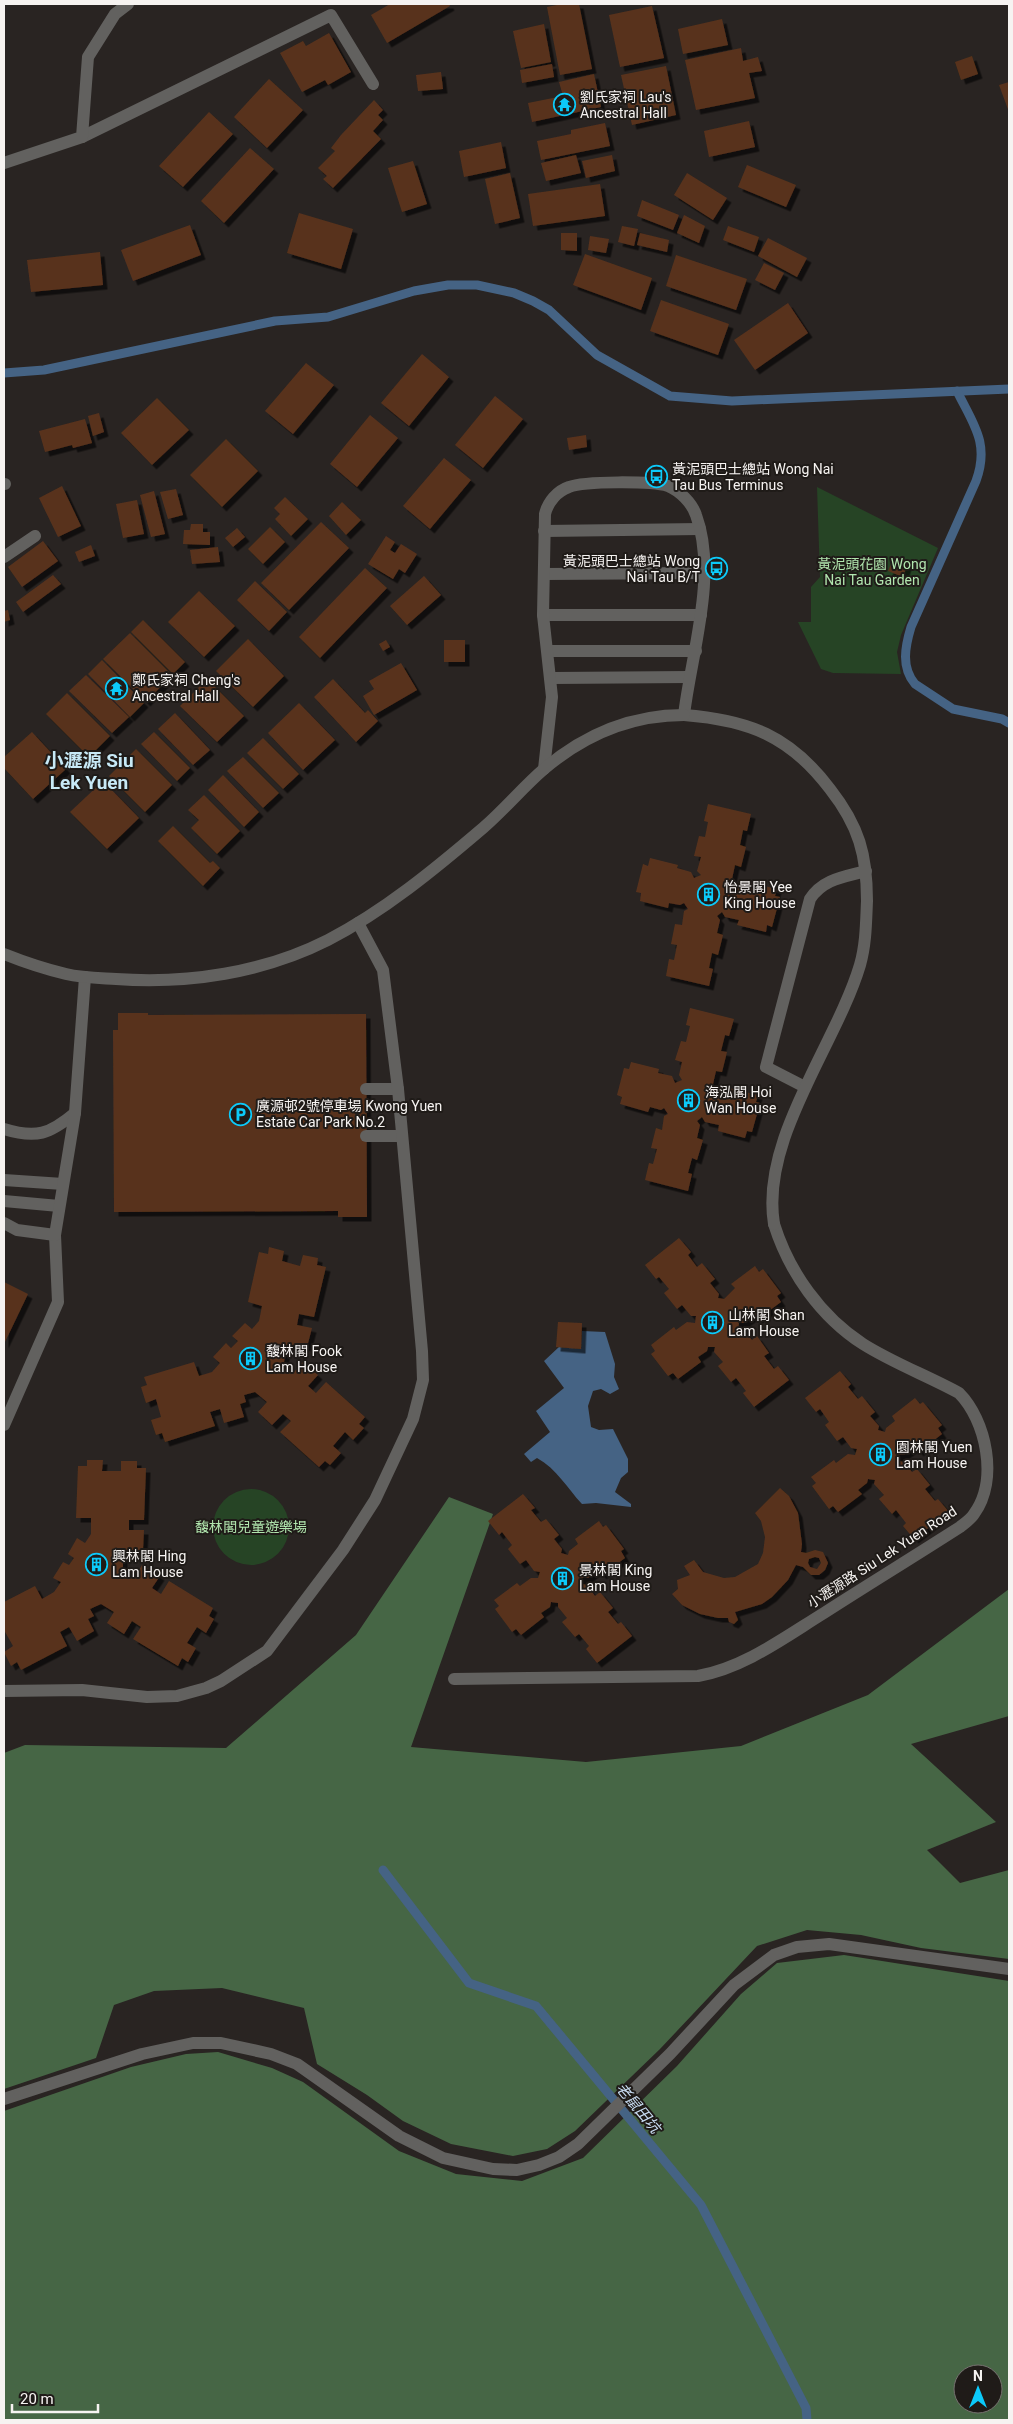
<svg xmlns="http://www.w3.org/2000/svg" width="1013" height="2424" font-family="Roboto,'Noto Sans TC',sans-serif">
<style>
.green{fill:#264425}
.forest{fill:#466645;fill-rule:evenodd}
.water{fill:#456384}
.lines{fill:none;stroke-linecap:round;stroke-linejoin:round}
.stream{stroke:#456384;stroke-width:9}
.building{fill:#58321c;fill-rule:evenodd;filter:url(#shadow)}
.service{stroke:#62615f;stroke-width:12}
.minor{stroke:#62615f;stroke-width:12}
.tertiary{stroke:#62615f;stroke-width:12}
.labels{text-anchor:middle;stroke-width:4;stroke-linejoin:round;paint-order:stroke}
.poi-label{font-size:14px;fill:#f6f3f1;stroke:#1f1b18;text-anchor:start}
.park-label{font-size:14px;fill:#b1e6ae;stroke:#1f1b18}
.street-label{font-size:14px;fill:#f6f3f1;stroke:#1f1b18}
.water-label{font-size:15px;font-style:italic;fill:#cbdff5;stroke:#1f1b18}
.district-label{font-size:19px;font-weight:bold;fill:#c7e9f6;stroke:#1f1b18}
</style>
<defs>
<filter id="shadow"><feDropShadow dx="4.5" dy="4.5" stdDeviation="0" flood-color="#0009"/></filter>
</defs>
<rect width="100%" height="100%" fill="#292422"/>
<!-- green -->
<g class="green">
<path d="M817,487L938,548L901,635L897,652L901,674L833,673L821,669L798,622H811V587L820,577Z"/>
<circle cx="251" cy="1527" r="38"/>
</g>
<!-- forest -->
<g class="forest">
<path d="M449,1497L493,1514L411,1747L586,1762L741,1746L868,1695L1009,1589V1716L911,1744L996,1822L927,1850L960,1883L1009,1870V1959L921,1948L861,1935L807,1930L757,1946L660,2049L575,2131L547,2149L513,2156L451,2144L403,2121L367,2095L317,2064L304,2008L222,1988L154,1991L114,2005L96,2058L4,2089V1753L25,1745L226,1748L356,1635Z"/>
<path d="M844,1955L1009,1981V2420H4V2111L131,2067L186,2054L218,2052L272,2068L303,2082L399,2151L456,2174L522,2181L583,2158L677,2066L741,1994L777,1963ZM963,2374H993V2404H963Z"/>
</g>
<!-- water -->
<path class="water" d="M582,1331L605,1332L615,1364L614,1377L619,1389L610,1394L601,1389L593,1391L588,1406L591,1427L599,1430L613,1429L628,1459V1472L621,1478L615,1492L631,1504V1507L596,1503L582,1504C567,1488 557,1469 537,1458L531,1462L524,1454L550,1432L536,1411L564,1388L544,1361L559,1347L581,1349Z"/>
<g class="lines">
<!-- stream -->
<g class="stream">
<path d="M4,373L44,370L275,321L328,317L414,291L448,285H477L514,293L533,301L549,310L597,355L670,396L732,401L1009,389"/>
<path d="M957,391C973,424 990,443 976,481L911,627C905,647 901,667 915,684L953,709L1002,719L1009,723"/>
<path d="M383,1870L469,1983L536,2006L701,2205L806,2408L807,2420"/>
</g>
</g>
<!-- building -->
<g class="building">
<path d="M390,4H449L450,6L387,43L371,15Z"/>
<path d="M562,4H579L592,69L560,75L547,7Z"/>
<path d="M652,6L664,58L620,67L609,15Z"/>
<path d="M722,19L728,45L683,54L678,29Z"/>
<path d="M544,24L551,62L521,68L513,31Z"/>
<path d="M329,33L351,72L328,85L325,80L302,92L280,53L303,41L306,46Z"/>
<path d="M741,48L743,61L758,57L762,71L749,73L755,98L696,110L685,60Z"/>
<path d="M972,56L978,74L961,80L955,62Z"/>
<path d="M552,64L554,77L522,83L520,70Z"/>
<path d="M666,66L676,115L632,125L621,75Z"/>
<path d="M441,72L443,89L418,91L416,75Z"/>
<path d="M594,74L601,107L532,122L528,103L563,96L559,82Z"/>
<path d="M269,79L303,110L267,148L234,117Z"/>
<path d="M1009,82V112L999,85Z"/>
<path d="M374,100L383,110L378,115L383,120L373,131L381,139L333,188L323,179L327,176L318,168L335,151L331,148L341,135Z"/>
<path d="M209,112L233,134L183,187L159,166Z"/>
<path d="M749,121L755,147L709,157L704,131Z"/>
<path d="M605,123L610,146L541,160L537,141L571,134V130Z"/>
<path d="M501,142L506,168L464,177L459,151Z"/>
<path d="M250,148L274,169L224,223L201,201Z"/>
<path d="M576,155L581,173L546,181L541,163Z"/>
<path d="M612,155L615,171L586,178L582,161Z"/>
<path d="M413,161L427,204L402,212L388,168Z"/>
<path d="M747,165L796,185L786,207L738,187Z"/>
<path d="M510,173L520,218L495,224L485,179Z"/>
<path d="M687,173L727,198L713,220L674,195Z"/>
<path d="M600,184L605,216L533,226L528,194Z"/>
<path d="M642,200L679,215L673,230L637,216Z"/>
<path d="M299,213L353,229L341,269L287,253Z"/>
<path d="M684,215L705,226L699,243L677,233Z"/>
<path d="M190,225L201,255L133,281L121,250Z"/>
<path d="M622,226L638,229L634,246L618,242Z"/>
<path d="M728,226L759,237L754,252L723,240Z"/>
<path d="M561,233H577V251L561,250Z"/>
<path d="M640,233L669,240L667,252L637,245Z"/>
<path d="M590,236L609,239L606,253L588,250Z"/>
<path d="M768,238L807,258L797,277L758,256Z"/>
<path d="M100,252L103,285L31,292L27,260Z"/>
<path d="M585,254L652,278L641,310L573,285Z"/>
<path d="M676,255L747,279L736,310L666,286Z"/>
<path d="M764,263L784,273L775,290L755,280Z"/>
<path d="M661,300L729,324L718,355L650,331Z"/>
<path d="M788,303L808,333L755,370L734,340Z"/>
<path d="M422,354L449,377L409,426L381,403Z"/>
<path d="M306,363L334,385L293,434L265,411Z"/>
<path d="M495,396L523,419L483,468L455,445Z"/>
<path d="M157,398L189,430L152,465L121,433Z"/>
<path d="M99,413L104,432L93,436L88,416Z"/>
<path d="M370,415L398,438L357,487L330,464Z"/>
<path d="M85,419L92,443L73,448L72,445L45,452L39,431Z"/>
<path d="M586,435L587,447L569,450L567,438Z"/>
<path d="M226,439L258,471L222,507L190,475Z"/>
<path d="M444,458L471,480L430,529L403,506Z"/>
<path d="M62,486L81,526L58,537L39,498Z"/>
<path d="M176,489L183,515L168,519L160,492Z"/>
<path d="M154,491L165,534L151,537L140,495Z"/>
<path d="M285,497L308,519L291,536L275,519L280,514L274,508Z"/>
<path d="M137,500L144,534L123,538L116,504Z"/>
<path d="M342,502L361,520L346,535L329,516Z"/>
<path d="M321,522L349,548L289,610L261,583Z"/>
<path d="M191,524H203V532H210V545L183,544L184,530H190Z"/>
<path d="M270,527L285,542L263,564L248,549Z"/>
<path d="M237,528L245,537L233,547L225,538Z"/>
<path d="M386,536L395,542L390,550L395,553L401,544L417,554L405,573L399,569L393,579L368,564Z"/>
<path d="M43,541L58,561L22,587L8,567Z"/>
<path d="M91,545L95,556L79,562L75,552Z"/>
<path d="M218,547L220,562L192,564L190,550Z"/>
<path d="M894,557L908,563L903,577L888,571Z"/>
<path d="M365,568L387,588L320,658L299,637Z"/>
<path d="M53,575L61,584L23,612L16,602Z"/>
<path d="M424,576L441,595L407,625L390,606Z"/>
<path d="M255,581L287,612L269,631L237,600Z"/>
<path d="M199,591L235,626L204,657L168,622Z"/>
<path d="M8,610L10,620L4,622V611Z"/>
<path d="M143,620L185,662L173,674L131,632Z"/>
<path d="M130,633L172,675L146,702L103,659Z"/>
<path d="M248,639L284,676L253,707L216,671Z"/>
<path d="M386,640L390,647L383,651L379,644Z"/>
<rect x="444" y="640" width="21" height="22"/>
<path d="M102,660L144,703L130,717L88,674Z"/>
<path d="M401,663L417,690L374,715L363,696L374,689L369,681Z"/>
<path d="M86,675L129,717L112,733L69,691Z"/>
<path d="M207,679L244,716L217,742L180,706Z"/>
<path d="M333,679L365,713L368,710L378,721L356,742L314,697Z"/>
<path d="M67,693L110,736L89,757L46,714Z"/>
<path d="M299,703L335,740L303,770L268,733Z"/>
<path d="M175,713L210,750L193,765L158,729Z"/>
<path d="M32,732L66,769L33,799L4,768V757Z"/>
<path d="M154,732L190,768L177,781L141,744Z"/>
<path d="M263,738L299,774L283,789L247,753Z"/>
<path d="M136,749L172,785L145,812L109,776Z"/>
<path d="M243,757L279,793L263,808L227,771Z"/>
<path d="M223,775L259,812L244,827L208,790Z"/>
<path d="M103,781L139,818L107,849L70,812Z"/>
<path d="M204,795L240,831L217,854L191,828L199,820L188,810Z"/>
<path d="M708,804L751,814L747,831L743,830L740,845L746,847L741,867L735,865L732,879L728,880L732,886L735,885L747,888L748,882L777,889L775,896L780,897L772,927L767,925L766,932L737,925L739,920L725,917L722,912L717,916L720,920L717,933L723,935L718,955L712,953L709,968L713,969L709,986L666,976L669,959L674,960L677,945L671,944L675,924L682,925L684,911L688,909L684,903L680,905L669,903L668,908L640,901L641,893L636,892L643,864L648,866L650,858L678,865L677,868L691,872L694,878L701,875L697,871L701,857L694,856L699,836L705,837L708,822L704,821Z"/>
<path d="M173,826L210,863L213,861L220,868L203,886L158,841Z"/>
<path d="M690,1008L734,1019L729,1036L725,1035L721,1051L727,1052L722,1072L716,1071L713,1084L710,1086L713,1092L716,1090L727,1093L729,1088L758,1095L756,1102L760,1103L752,1132L747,1131L745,1138L718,1131L719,1125L705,1122L702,1117L697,1121L700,1125L697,1138L703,1140L697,1160L692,1158L688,1173L692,1174L688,1191L645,1180L649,1163L653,1164L657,1149L651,1148L656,1128L662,1130L664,1116L668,1114L664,1108L661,1110L650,1107L648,1112L620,1104L622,1097L617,1095L624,1068L629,1069L631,1062L659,1069L658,1073L672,1076L675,1083L682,1080L679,1075L682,1062L675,1060L681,1041L686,1042L690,1026L686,1025Z"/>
<path d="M118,1013H148V1015L366,1014L367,1217H338V1211L114,1212L113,1030H118Z"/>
<path d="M679,1238L691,1252L688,1255L697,1267L702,1263L715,1279L710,1283L719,1294L718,1298L724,1299L735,1288L731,1284L755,1266L759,1272L763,1269L781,1293L777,1296L781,1302L758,1319L755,1315L744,1323H739L738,1329H743L752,1340L757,1336L769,1353L764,1356L774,1369L778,1366L789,1380L754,1407L743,1393L746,1391L736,1378L731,1382L718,1366L723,1362L714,1352L715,1347H708L707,1351L698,1357L701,1362L678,1379L673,1373L668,1376L651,1354L655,1351L651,1345L674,1327L676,1330L687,1322L695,1323L696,1316H691L682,1305L677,1309L664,1293L669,1289L659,1277L656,1279L645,1265Z"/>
<path d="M269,1247L284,1251L282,1261L300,1266L303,1255L318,1258L317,1265L326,1267L314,1317L299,1314L297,1325L312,1328L307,1347L294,1344L292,1351L286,1350L284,1362L294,1372L303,1362L318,1375L308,1386L316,1393L326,1382L365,1417L359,1424L364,1428L353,1440L345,1432L333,1446L341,1453L330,1465L325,1461L319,1467L280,1432L291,1421L283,1414L272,1425L258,1412L267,1402L255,1392L244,1395L246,1402L240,1404L244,1417L224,1423L220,1409L210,1412L215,1426L165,1442L162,1433L156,1435L151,1420L161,1417L156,1399L146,1403L141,1387L147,1385L144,1377L194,1362L199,1376L212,1372L220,1363L213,1357L226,1343L231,1348L238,1341L232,1336L245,1323L252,1329L259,1321L262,1306L248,1302L259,1252L268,1254Z"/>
<path d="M4,1282L28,1294L4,1344Z"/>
<path d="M558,1322L582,1323L581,1349L556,1347Z"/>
<path d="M840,1371L851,1384L848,1387L858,1399L862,1396L875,1412L870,1416L879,1426L878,1430L885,1432L886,1428L895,1421L892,1416L915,1398L920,1404L923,1402L942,1425L938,1428L942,1434L919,1452L915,1447L904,1455H899V1461L904,1462L912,1472L917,1469L930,1485L925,1489L935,1501L938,1499L949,1512L914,1539L903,1526L906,1523L896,1510L892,1514L879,1499L884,1495L874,1484L875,1480L868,1479L867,1483L858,1490L862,1494L838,1512L833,1506L829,1509L812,1486L816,1483L811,1477L834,1460L836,1463L848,1454L855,1455L857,1449L851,1448L843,1437L837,1441L825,1425L829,1422L820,1409L816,1412L805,1398Z"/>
<path d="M87,1460H103L102,1471H121V1461H137V1468H146L144,1520H129V1530H144L143,1550H130V1557H123V1569L135,1577L142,1565L160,1576L152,1588L161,1594L169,1581L213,1608L209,1616L214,1619L206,1633L197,1627L187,1643L196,1648L188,1662L182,1658L178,1666L133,1639L141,1627L132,1621L124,1634L107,1623L114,1612L101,1604L90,1609L94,1616L88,1619L94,1631L77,1641L69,1627L60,1632L67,1646L21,1670L17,1662L11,1666L4,1652L13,1646L4,1630V1602L35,1586L42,1599L54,1592L61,1582L53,1578L63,1562L69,1565L74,1558L68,1554L77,1538L85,1543L91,1534V1518H76L78,1466H87Z"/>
<path d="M780,1488L789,1496L798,1513L802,1544L801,1552L806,1553L815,1550L823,1552L828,1563L825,1570L819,1575H811L803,1567L796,1565L788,1580L772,1597L762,1604L735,1612L738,1620L734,1624L729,1622L728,1618H718L700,1614L682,1605L672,1594L678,1589L677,1580L690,1575L684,1566L694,1560L703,1572L724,1578L735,1577L758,1564L763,1553L765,1537L761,1521L755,1513ZM815,1557L819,1558L821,1563L817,1569L810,1567L808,1563L809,1559Z"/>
<path d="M523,1494L535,1508L531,1510L541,1522L546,1519L559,1535L554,1539L562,1549L561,1553L568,1555L569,1551L578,1544L575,1539L599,1521L603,1527L606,1525L624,1549L621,1551L625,1558L602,1575L598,1570L588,1578H582V1584L587,1585L595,1596L600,1592L613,1608L608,1612L618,1624L621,1622L632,1636L597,1663L586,1649L589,1646L579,1634L575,1637L562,1622L567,1618L558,1607V1603L551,1602L550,1607L541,1613L544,1617L521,1635L516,1629L512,1632L495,1609L499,1606L494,1600L517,1583L520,1586L531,1578H538L540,1572L534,1571L526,1560L520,1564L508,1549L512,1545L502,1532L499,1535L488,1521Z"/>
</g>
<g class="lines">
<!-- service -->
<g class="service">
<path d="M4,484H5"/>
<path d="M544,531L700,529"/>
<path d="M4,557L35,536"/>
<path d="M544,574L705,573"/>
<path d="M543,615H701"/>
<path d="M548,651H696"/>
<path d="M552,678L689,677"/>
<path d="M544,769L552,697L543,615L545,514C548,502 557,491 569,487C584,481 652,481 668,486C680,491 692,503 696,515C718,575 691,655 684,715"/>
<path d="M805,1087L766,1067L810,899C823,879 844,877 866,871"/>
<path d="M366,1089H398"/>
<path d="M4,1129C36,1139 50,1134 75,1113"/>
<path d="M366,1136H402"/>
<path d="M4,1180L63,1184"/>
<path d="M4,1201L59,1206"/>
<path d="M4,1425L58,1302L55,1235"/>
<path d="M454,1679L698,1676C744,1668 785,1637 824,1613C869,1584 915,1556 960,1527C965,1523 971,1519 974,1514C999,1480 986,1420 959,1393C928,1376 893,1363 863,1344C821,1317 789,1272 774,1224"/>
<path d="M4,1691L82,1690L147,1697L177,1696L206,1688L221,1681L267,1651L343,1550L375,1500L413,1419L423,1380L422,1351L398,1089L383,970L358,923"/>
</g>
<!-- minor -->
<g class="minor">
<path d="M82,137L331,15L373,84"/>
<path d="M4,163L82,137L88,57L115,14L128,4"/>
<path d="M684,715C749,720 790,736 830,789C859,826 867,855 867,901C866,923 866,944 860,965C836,1045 760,1139 774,1224"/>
<path d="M4,1223L17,1230L55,1235L75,1113L85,977"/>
<path d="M4,2099L142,2054L193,2043H221L271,2054L297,2064L399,2136L443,2158L493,2169L517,2170L539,2165L559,2157L578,2144L670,2054L734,1985L774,1955L797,1947L829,1944L1009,1969"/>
</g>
<!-- tertiary -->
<path class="tertiary" d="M4,954C24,962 45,969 66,974C82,978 99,978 116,979C188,984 263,973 328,940C384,911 435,869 483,828C505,809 523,787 544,769C584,735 631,715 684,715"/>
</g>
<!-- icons -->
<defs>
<symbol id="temple-ring" viewBox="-11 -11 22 22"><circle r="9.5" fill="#1f1b18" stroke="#0ccafa" stroke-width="1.5"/><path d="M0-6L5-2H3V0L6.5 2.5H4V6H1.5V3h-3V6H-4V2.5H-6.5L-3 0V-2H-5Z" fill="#0ccafa"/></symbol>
<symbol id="bus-ring" viewBox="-11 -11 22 22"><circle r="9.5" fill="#1f1b18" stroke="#0ccafa" stroke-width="1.5"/><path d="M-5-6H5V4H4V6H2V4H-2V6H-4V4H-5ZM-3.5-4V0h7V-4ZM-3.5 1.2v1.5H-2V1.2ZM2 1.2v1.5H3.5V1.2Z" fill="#0ccafa"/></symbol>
<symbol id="building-ring" viewBox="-11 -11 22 22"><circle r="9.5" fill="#1f1b18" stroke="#0ccafa" stroke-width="1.5"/><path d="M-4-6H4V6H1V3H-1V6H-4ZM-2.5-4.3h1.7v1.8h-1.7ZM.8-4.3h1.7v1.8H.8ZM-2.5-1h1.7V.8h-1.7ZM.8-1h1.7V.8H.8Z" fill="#0ccafa"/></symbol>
<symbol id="parking-ring" viewBox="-11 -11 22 22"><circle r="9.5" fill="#1f1b18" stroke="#0ccafa" stroke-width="1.5"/><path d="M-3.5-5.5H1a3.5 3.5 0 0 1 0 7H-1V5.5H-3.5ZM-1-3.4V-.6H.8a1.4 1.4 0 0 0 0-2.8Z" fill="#0ccafa"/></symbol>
</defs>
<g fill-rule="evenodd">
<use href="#temple-ring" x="552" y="92" width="25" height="25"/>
<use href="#bus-ring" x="644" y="464" width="25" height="25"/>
<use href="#bus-ring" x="704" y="556" width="25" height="25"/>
<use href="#temple-ring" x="104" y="676" width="25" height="25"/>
<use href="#building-ring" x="696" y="882" width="25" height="25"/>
<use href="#building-ring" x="676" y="1088" width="25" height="25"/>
<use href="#parking-ring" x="228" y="1102" width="25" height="25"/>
<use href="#building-ring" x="700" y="1310" width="25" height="25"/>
<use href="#building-ring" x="238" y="1346" width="25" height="25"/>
<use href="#building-ring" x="868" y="1442" width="25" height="25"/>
<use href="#building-ring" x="84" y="1552" width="25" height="25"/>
<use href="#building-ring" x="550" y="1566" width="25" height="25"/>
</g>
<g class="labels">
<!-- poi labels -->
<g class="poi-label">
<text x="580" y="102">劉氏家祠 Lau's<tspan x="580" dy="16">Ancestral Hall</tspan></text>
<text x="672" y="474">黃泥頭巴士總站 Wong Nai<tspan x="672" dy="16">Tau Bus Terminus</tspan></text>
<text x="700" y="566" text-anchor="end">黃泥頭巴士總站 Wong<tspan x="700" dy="16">Nai Tau B/T</tspan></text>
<text x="132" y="685">鄭氏家祠 Cheng's<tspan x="132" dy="16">Ancestral Hall</tspan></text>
<text x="724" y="892">怡景閣 Yee<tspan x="724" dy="16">King House</tspan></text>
<text x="705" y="1097">海泓閣 Hoi<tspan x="705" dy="16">Wan House</tspan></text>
<text x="256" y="1111">廣源邨2號停車場 Kwong Yuen<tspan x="256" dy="16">Estate Car Park No.2</tspan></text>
<text x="728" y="1320">山林閣 Shan<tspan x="728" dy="16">Lam House</tspan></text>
<text x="266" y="1356">馥林閣 Fook<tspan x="266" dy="16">Lam House</tspan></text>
<text x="896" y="1452">園林閣 Yuen<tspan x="896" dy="16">Lam House</tspan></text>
<text x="112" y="1561">興林閣 Hing<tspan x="112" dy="16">Lam House</tspan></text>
<text x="579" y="1575">景林閣 King<tspan x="579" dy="16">Lam House</tspan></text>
</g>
<!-- park labels -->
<g class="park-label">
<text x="872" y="569">黃泥頭花園 Wong<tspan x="872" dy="16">Nai Tau Garden</tspan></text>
<text x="251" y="1532">馥林閣兒童遊樂場</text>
</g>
<!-- street labels -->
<g class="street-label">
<text transform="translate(882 1557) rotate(-33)" y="5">小瀝源路 Siu Lek Yuen Road</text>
</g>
<!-- water labels -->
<g class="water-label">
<text transform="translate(638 2108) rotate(50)" y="5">老鼠田坑</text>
</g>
<!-- district labels -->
<g class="district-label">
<text x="89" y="767">小瀝源 Siu<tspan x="89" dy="22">Lek Yuen</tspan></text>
</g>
</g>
<!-- border -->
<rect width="1013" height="2424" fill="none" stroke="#f6f3f1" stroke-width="10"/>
<!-- north arrow -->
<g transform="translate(978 2389)"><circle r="24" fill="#1f1b18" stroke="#75716f"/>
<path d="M0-4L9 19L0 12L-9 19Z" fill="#0ccafa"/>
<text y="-8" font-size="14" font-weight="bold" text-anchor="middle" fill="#f6f3f1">N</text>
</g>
<!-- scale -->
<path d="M12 2404v8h86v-8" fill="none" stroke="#f6f3f1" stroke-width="2.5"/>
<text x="20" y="2404" font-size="15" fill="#f6f3f1" stroke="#1f1b18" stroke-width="4" paint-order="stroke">20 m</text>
</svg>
